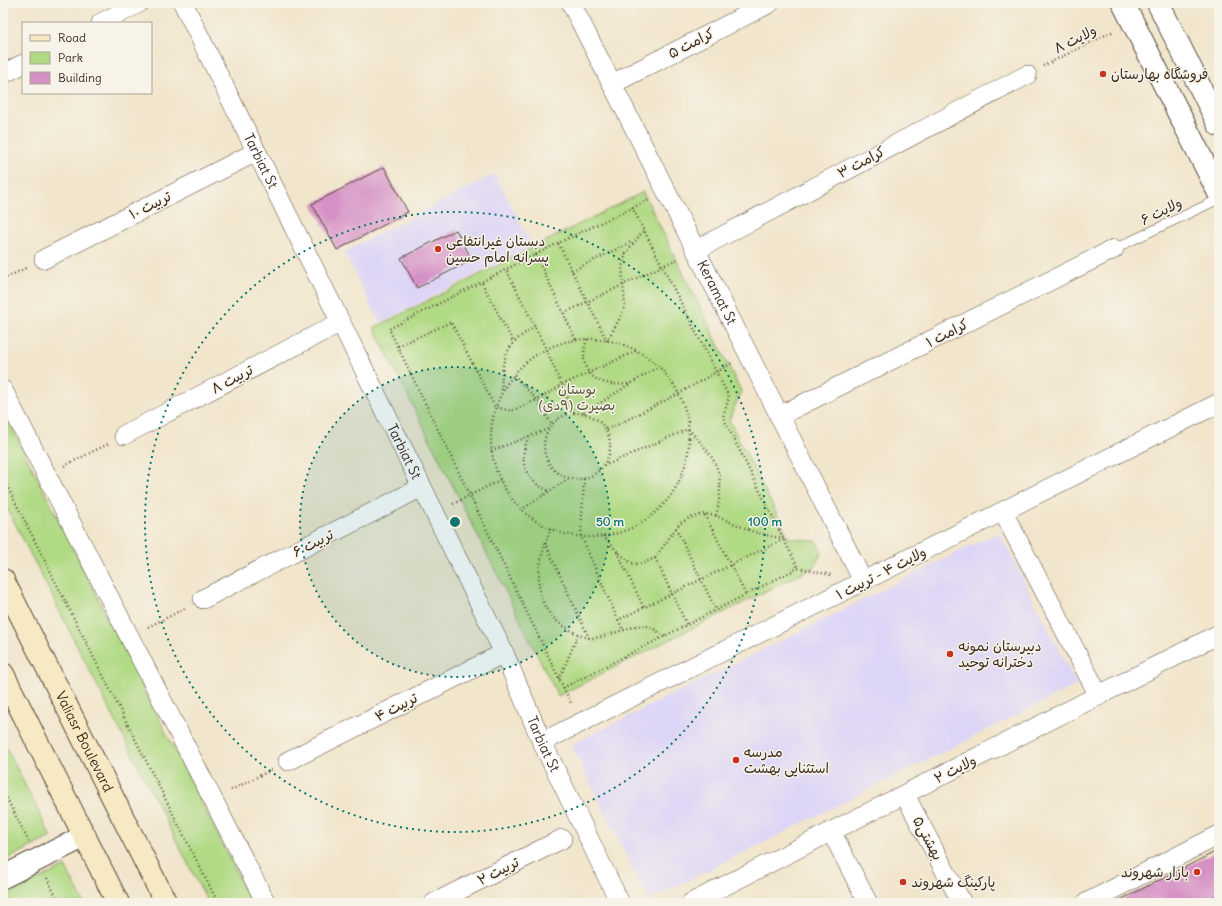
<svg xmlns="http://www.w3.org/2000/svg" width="1222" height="906" font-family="Delius,'Playpen Sans Arabic',sans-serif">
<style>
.built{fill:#ddd5f6}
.green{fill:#b1da85;stroke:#768252}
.building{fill:#d591c5}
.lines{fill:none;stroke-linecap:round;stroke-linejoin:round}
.service-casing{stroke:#564638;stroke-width:10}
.minor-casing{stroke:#564638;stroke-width:20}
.tertiary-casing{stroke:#564638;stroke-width:24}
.secondary-casing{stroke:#564638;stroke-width:24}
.path{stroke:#564638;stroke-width:2.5;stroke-dasharray:1 3;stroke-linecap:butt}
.service{stroke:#fff;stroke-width:9}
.minor{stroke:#fff;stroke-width:19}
.tertiary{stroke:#fff;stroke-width:22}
.secondary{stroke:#f6e9c3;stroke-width:22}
.ring{fill:none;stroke:#0f766e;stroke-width:2;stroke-dasharray:2 4}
.poi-dot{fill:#c8321e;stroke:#f7f3e8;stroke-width:1.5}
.labels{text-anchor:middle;stroke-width:3;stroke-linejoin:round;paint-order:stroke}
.street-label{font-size:14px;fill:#3b2a1e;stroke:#f7f3e8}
.poi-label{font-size:14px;fill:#3b2a1e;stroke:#f7f3e8;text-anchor:start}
.park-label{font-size:14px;fill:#585638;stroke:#f7f3e8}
.centre{fill:#0f766e;stroke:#f7f3e8;stroke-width:2}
.ring-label{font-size:12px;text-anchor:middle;font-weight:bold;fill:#0f766e;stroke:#f7f3e8;stroke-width:3;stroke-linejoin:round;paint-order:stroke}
</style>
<rect width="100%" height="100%" fill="#f7f3e8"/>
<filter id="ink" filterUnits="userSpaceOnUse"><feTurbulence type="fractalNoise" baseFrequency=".025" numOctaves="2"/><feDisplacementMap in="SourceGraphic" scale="8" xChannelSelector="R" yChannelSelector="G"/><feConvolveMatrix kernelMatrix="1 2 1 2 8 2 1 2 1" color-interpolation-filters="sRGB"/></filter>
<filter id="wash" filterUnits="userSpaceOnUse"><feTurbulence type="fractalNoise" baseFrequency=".012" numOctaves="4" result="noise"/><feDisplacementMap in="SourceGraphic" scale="16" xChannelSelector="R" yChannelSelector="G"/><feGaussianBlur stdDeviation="0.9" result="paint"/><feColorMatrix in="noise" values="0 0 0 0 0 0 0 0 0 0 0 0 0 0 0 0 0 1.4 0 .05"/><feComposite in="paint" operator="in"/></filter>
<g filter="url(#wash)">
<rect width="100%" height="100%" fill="#f1e5cb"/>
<!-- built -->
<g class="built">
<path d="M495,174L532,246L380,323L344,252Z"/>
<path d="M999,532L1077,685L649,900L571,745Z"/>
</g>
<!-- green -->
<g class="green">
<path d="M643,192L741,391L729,420L789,538L816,541L822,552L814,567L558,696L374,328Z"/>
<path d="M3,410L252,903H208L3,500Z"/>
<path d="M3,741L51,837L3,861Z"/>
<path d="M65,866L84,903H11L7,895Z"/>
</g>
<g id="blocks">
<!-- building -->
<g class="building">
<path d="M384,167L408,212L337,250L312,204Z"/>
<path d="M456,230L472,260L417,288L401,258Z"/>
<path d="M1219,850V894L1200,903H1114Z"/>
</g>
</g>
</g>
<g filter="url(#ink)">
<use href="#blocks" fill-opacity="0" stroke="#564638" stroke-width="1"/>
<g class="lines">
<defs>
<path id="service" d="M1114,249L1219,199"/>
<g id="minor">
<path id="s1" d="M183,3L504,653L542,742L620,903"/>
<path id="s2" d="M571,3L863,581"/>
<path d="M101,23L139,3"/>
<path d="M3,74L23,64"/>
<path d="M612,84L770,3"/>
<path d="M696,250L1027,75"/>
<path d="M44,259L256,152"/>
<path d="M3,390L266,903"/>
<path d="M779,416L1114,249"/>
<path d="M124,435L341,322"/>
<path d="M1003,512L1099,696"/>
<path d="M203,599L422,487"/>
<path d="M542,742L1219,403"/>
<path d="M288,761L504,653"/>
<path d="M905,795L962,903"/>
<path d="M831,831L868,903"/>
<path d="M434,903L562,839"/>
<path d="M691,903L1219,634"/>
<path d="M1086,903L1219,835"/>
</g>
<g id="tertiary">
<path d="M1123,3L1219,193"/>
<path d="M1158,3L1219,125"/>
<path d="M3,877L85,836"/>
</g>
<g id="secondary">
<path id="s3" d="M3,580L166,903"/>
<path d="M3,674L118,903"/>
</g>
</defs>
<!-- service casing -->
<use href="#service" class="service-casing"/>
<!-- minor casing -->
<use href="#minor" class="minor-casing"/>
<!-- tertiary casing -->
<use href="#tertiary" class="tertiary-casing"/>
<!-- secondary casing -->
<use href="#secondary" class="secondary-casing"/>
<!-- path -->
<g class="path">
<path d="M1043,66L1114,31"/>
<path d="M632,207L729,397L723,417L798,568"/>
<path d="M558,243L389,329L572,705"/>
<path d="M536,255L576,340"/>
<path d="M507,271L546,349L574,413"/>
<path d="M572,271L633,241"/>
<path d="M3,279L28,267"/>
<path d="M482,283L513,342"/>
<path d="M564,313L679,258"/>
<path d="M587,339C576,374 597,387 629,384"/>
<circle cx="590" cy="438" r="99"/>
<path d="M607,341L558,243L649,200"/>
<path d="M607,341L620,318L625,306L622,267L626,253L644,230"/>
<path d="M398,346L451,322L495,407L511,411L537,400L562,385L636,351"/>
<path d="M514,375L537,400L552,425"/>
<path d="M502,390C500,359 507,342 535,327"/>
<circle cx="577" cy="446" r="33"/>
<path d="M584,413L659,366"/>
<path d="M607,430L678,394L732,363"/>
<path d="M529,437C517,460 525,482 550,491"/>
<path d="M491,451L548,429"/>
<path d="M64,466L108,444"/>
<path d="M604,466L688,429C718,460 726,473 716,516"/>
<path d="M3,478L218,903"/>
<path d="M584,479L581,536L618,620L784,539"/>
<path d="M453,504L500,480"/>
<path d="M521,510L568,479"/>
<path d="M705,515L746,595"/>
<path d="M551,528C537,563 528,604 565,627C572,631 581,637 590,638C607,639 632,623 646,626C653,627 659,633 665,636"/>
<path d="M676,528L716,610"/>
<path d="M603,536L616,550L631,563L642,564L655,558L679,524L689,518L705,514L716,516L754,532L783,539"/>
<path d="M545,543L589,638"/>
<path d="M617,552L644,608"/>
<path d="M655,558L687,625"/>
<path d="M618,620L624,631"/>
<path d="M148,627L186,608"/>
<path d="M559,679L578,635"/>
<path d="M563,688L798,568L831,575"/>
<path d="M231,790L271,770"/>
<path d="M3,791L29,842"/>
<path d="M47,878L59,903"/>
</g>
<!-- service -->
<use href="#service" class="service"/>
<!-- minor -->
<use href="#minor" class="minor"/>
<!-- tertiary -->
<use href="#tertiary" class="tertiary"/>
<!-- secondary -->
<use href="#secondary" class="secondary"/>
</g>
</g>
<!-- distance rings -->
<circle cx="455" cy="522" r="155" fill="#0f766e" fill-opacity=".12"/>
<g class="ring">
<circle cx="455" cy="522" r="155"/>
<circle cx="455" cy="522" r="310"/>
</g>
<!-- markers -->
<g class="poi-dot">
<circle cx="1103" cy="74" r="4"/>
<circle cx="438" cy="249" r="4"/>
<circle cx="950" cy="654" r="4"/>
<circle cx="736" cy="760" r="4"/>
<circle cx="1197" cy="872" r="4"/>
<circle cx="903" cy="882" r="4"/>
</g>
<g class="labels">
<!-- street labels -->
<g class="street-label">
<text transform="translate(1075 39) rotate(-27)" y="5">ولایت ۸</text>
<text transform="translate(691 43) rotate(-27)" y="5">کرامت ۵</text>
<text dy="5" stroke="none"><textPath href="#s1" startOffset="176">Tarbiat St</textPath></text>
<text transform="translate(861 162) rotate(-28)" y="5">کرامت ۳</text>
<text transform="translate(150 205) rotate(-27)" y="5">تربیت ۱۰</text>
<text transform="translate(1161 211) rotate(-26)" y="5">ولایت ۶</text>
<text dy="5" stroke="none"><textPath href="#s2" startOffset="324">Keramat St</textPath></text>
<text transform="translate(947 333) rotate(-27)" y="5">کرامت ۱</text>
<text transform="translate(232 379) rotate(-28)" y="5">تربیت ۸</text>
<text dy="5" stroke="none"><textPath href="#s1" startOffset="500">Tarbiat St</textPath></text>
<text transform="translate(313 543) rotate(-27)" y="5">تربیت ۶</text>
<text transform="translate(881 573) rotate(-27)" y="5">ولایت ۴ - تربیت ۱</text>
<text transform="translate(396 707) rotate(-27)" y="5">تربیت ۴</text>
<text dy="5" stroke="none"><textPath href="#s3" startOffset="181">Valiasr Boulevard</textPath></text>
<text dy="5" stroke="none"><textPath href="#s1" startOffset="824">Tarbiat St</textPath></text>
<text transform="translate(955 769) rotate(-27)" y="5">ولایت ۲</text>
<text transform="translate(928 838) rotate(62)" y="5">بهشتی۵</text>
<text transform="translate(498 871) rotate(-27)" y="5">تربیت ۲</text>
</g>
<!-- poi labels -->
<g class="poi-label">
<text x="1111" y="79">فروشگاه بهارستان</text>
<text x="446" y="246">دبستان غیرانتفاعی<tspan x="446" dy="16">پسرانه امام حسین</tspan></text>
<text x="958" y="651">دبیرستان نمونه<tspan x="958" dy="16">دخترانه توحید</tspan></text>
<text x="744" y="757">مدرسه<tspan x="744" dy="16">استثنایی بهشت</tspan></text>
<text x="1189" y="877" text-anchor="end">بازار شهروند</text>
<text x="911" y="887">پارکینگ شهروند</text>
</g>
<!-- park labels -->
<g class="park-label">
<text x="577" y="394">بوستان<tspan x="577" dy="16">بصیرت (۹دی)</tspan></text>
</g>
</g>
<circle cx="455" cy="522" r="6" class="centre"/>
<g class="ring-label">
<text x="610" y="526">50 m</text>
<text x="765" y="526">100 m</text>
</g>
<!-- margin -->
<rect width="1222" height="906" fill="none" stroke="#f7f3e8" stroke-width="16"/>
<!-- legend -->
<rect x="22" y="22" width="130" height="72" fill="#f7f3e8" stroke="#aca397"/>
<rect x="30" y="35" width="20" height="6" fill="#f6e9c3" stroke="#aca397"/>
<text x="58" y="42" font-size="12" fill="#3b2a1e">Road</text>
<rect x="30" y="52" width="20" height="12" fill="#b1da85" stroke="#aca397"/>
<text x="58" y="62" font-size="12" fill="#3b2a1e">Park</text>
<rect x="30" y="72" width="20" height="12" fill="#d591c5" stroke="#aca397"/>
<text x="58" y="82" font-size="12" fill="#3b2a1e">Building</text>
</svg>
